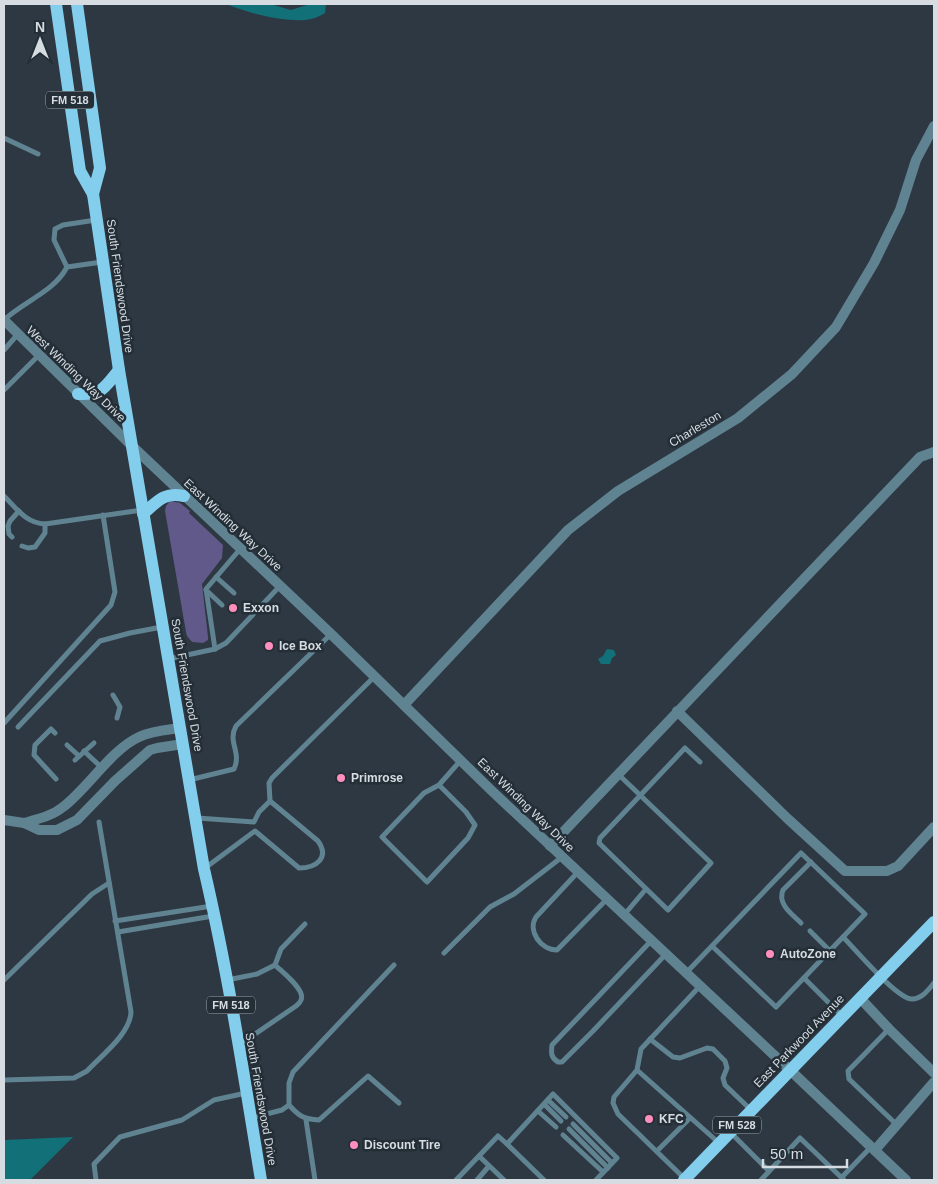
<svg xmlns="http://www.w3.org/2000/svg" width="938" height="1184" font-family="Helvetica,sans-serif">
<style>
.green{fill:#615989}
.water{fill:#127078}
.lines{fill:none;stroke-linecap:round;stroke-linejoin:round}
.service{stroke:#608392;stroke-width:5}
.minor{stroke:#608392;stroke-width:10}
.tertiary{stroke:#608392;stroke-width:10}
.primary{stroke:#84ceed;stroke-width:12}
.poi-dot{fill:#fe8ebc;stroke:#242e37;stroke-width:2}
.labels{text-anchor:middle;stroke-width:5;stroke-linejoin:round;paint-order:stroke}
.shield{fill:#242e37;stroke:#a1a8af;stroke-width:1}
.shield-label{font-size:11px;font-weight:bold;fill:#d6dce2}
.street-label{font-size:12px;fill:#d6dce2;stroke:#242e37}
.poi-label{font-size:12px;font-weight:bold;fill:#d6dce2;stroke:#242e37;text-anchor:start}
</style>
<rect width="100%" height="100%" fill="#2e3842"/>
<!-- green -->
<path class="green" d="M170,501L180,503L190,511L189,513L223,545L222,558L202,584L208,637V640L203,643L192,642L187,636L186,632L165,511L166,506Z"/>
<!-- water -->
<g class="water">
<path d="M226,4H270L291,10L310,4H326L325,13C321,15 316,18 311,19C288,24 248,13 226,4Z"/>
<path d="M607,649L614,650L616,655L612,658L610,664H601L598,659L603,656Z"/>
<path d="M73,1137L30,1180H4V1140Z"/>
</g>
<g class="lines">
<!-- service -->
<g class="service">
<path d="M4,138L38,154"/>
<path d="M67,267L54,240L55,229L63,225L96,220"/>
<path d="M4,320C24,301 54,292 67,267L102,262"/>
<path d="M4,350L18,334"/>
<path d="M4,390L39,355"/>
<path d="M4,496C17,509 26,523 45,524L142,510"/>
<path d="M12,537L9,534L8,526L10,521L19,511"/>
<path d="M22,546L28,548L35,547L45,533V524"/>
<path d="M216,577L234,593"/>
<path d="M206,590L222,605"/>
<path d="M215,649L206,589L241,548"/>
<path d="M168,659L215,649L226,643L280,586"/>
<path d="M113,695L120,707L117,718"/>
<path d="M4,723L111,605L115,592L103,515"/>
<path d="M18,727L100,641L130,633L162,627"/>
<path d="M55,733L51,729L35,745L34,755L56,779"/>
<path d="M67,745L79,756"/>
<path d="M84,751L102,768"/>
<path d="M75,760L94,743"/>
<path d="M618,774L711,863L668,910L599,843L600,838L685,748L700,762"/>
<path d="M189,780L234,769C242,752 227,742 236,726L331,634"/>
<path d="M439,785L466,812L475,825L468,838L427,882L382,837L424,793L439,785L461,760"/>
<path d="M197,818L254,822L259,812L270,801L269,783L272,778L374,677"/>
<path d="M205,868L255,831L299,868C316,868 330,858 318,841L270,801"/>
<path d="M578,872L536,917C527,931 541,950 557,950L607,899"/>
<path d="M624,915L646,889"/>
<path d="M115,921L212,906"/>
<path d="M801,923C792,914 777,904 783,890L811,862"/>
<path d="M810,931L830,951"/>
<path d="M118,932L213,916"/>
<path d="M843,937C855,949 897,999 912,999C922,999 928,990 934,983"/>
<path d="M651,941L552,1045C551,1053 551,1058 558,1062H562L593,1031L666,954"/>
<path d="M444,953L490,907L514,894L562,857"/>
<path d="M275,965L281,949L305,924"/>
<path d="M686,973L801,853L865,914L776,1007L712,946"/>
<path d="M804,978L842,1016"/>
<path d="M4,980L92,894L109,883"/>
<path d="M227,980L257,974L275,965C282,972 306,990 301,1000C300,1003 298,1004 296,1006L239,1045"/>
<path d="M889,1029L848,1071L849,1079L897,1125"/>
<path d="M650,1039L673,1057L680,1058L707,1048L713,1049L725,1061L727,1068L723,1078L725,1085L751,1110"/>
<path d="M637,1070L719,1143"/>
<path d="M4,1080L74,1078L87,1071C102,1055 130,1034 131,1012L99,822"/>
<path d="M548,1100L566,1117"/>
<path d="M544,1104L561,1121"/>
<path d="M289,1105C299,1116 303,1119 319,1120L368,1076L399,1103"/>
<path d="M538,1111L556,1127"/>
<path d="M251,1118L282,1110L289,1105V1083L293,1072L394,965"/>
<path d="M306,1120L315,1180"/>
<path d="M573,1124L612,1163"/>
<path d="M569,1129L608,1168"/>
<path d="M731,1133L769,1171"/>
<path d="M563,1135L603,1172"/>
<path d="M657,1151L690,1118"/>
<path d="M479,1156L504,1180"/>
<path d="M842,1177L871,1147"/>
<path d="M685,1179L618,1114L613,1103L614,1097L637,1070L641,1049L700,986"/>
<path d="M96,1180L94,1164L120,1137L182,1120L214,1100L246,1093"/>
<path d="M456,1180L498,1136L507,1144"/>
<path d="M477,1180L489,1166"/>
<path d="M544,1180L507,1144L553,1094L617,1158L596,1180"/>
<path d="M761,1180L800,1138L844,1180"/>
</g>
<!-- minor -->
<g class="minor">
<path d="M4,320L131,445"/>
<path d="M404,705L568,530L618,491L738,418L792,374L836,327L874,263L900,210L916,160L934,126"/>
<path d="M677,711L788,819L845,871H887L898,866L934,827"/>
<path d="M4,820L24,823L39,830H57L77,820L115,781L150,750L157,748L183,744"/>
<path d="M24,823C38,819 52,816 63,807C87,789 112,749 139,737C151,731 166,730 180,728"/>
<path d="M550,846L920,457L934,452"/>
<path d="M860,998L889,1029L934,1073"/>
<path d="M790,1070L906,1180"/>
<path d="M875,1150L934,1082"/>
</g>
<!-- tertiary -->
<path class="tertiary" d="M131,445L331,634L492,791L790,1070"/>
<!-- primary -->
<g class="primary">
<path d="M56,4L80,171L93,194"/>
<path d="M77,4L100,168L93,194L119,370L204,869C228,972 244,1076 261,1180"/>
<path d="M78,394C103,395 104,388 119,370"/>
<path d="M143,514C158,501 163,492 184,496"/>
<path d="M684,1180L934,922"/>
</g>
</g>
<!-- markers -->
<g class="poi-dot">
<circle cx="233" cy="608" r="5"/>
<circle cx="269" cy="646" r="5"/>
<circle cx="341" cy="778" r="5"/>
<circle cx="770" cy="954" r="5"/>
<circle cx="649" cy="1119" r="5"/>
<circle cx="354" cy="1145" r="5"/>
</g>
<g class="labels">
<!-- shield labels -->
<g class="shield">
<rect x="46" y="91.5" width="48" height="17" rx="4"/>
<rect x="207" y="996.5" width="48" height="17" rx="4"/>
<rect x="713" y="1116.5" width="48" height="17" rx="4"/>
</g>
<g class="shield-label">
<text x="70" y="104">FM 518</text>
<text x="231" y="1009">FM 518</text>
<text x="737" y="1129">FM 528</text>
</g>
<!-- street labels -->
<g class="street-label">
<text transform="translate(120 286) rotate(82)" y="4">South Friendswood Drive</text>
<text transform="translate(76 374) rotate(44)" y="4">West Winding Way Drive</text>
<text transform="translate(695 429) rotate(-31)" y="4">Charleston</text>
<text transform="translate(233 525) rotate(43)" y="4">East Winding Way Drive</text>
<text transform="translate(187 685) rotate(80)" y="4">South Friendswood Drive</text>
<text transform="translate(526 805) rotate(44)" y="4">East Winding Way Drive</text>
<text transform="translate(799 1041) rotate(-46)" y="4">East Parkwood Avenue</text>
<text transform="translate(261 1099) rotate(80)" y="4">South Friendswood Drive</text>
</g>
<!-- poi labels -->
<g class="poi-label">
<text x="243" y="612">Exxon</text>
<text x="279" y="650">Ice Box</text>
<text x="351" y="782">Primrose</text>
<text x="780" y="958">AutoZone</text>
<text x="659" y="1123">KFC</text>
<text x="364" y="1149">Discount Tire</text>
</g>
</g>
<!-- border -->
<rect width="938" height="1184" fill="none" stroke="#d6dce2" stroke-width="10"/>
<!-- north arrow -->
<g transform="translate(40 40)" stroke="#242e37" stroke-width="4" paint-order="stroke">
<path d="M0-4L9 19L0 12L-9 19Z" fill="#d6dce2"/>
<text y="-8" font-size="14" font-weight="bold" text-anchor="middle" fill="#d6dce2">N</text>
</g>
<!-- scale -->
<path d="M763 1159v8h84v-8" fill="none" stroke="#d6dce2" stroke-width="2.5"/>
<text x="770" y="1159" font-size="15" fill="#d6dce2" stroke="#242e37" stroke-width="4" paint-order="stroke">50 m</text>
</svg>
